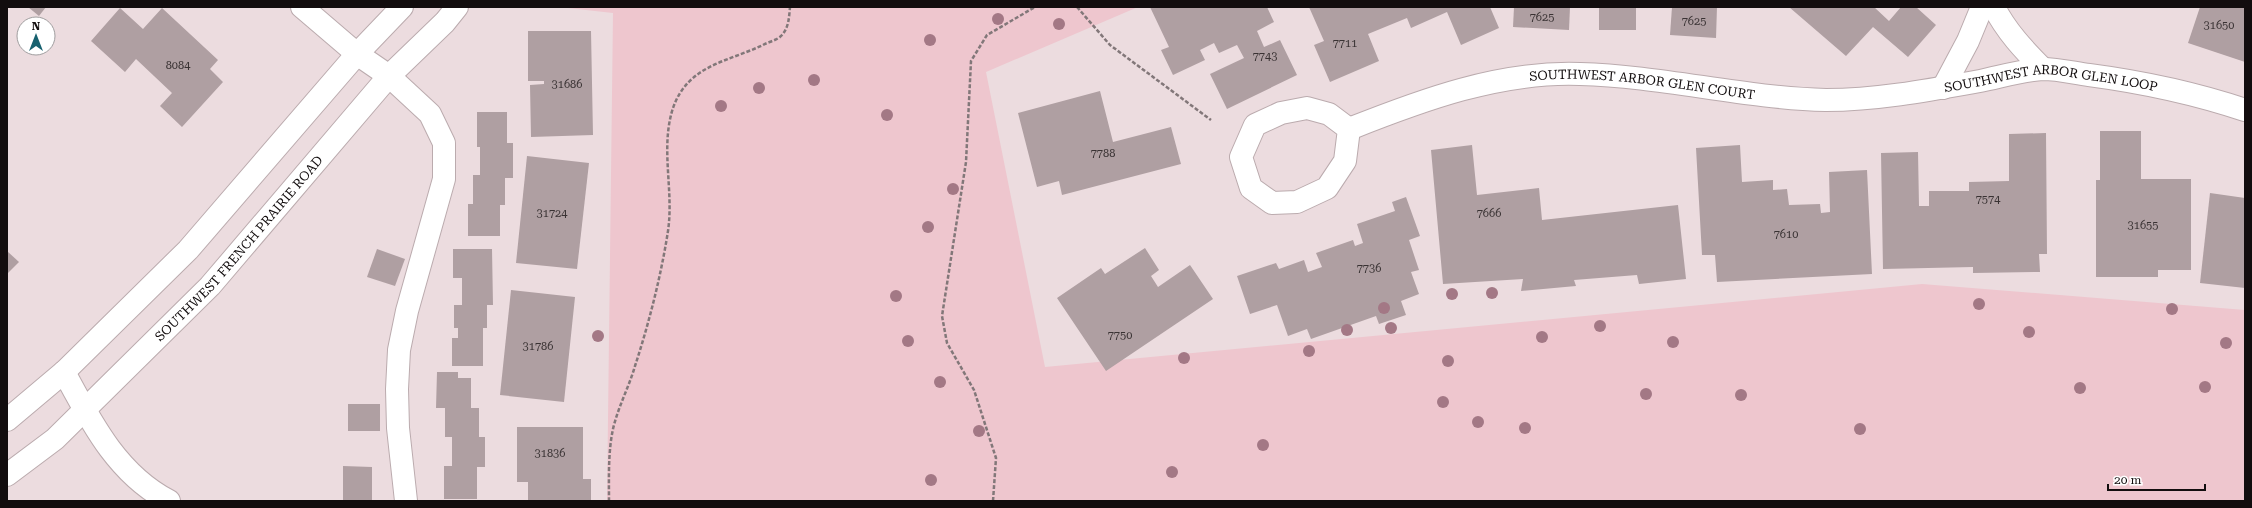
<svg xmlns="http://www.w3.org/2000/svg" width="2252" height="508" font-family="'Roboto Serif',serif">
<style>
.green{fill:#eec6ce}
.building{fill:#af9fa2}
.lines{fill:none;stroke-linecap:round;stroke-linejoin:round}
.minor-casing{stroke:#bbabae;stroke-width:24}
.tertiary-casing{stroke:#bbabae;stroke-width:24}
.path{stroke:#827779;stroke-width:2.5;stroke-dasharray:4 2;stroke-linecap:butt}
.minor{stroke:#fff;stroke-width:22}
.tertiary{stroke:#fff;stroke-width:22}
.tree{fill:#a37885}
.labels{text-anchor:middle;stroke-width:3.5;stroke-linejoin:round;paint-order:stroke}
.number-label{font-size:11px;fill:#393233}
.street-label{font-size:13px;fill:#120d0e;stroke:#fff}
</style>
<rect width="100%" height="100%" fill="#ecdcdf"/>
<!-- green -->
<path class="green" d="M559,7H1138L986,72L1045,367L1922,284L2245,310V501H607L613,13Z"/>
<!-- building -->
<g class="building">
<path d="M28,7H46L39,16Z"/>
<path d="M1150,7H1267L1274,22L1257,31L1264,47L1280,40L1297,75L1227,109L1210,74L1244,58L1237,45L1219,53L1214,43L1200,50L1205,60L1173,75L1161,50L1169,47Z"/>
<path d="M1309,7H1490L1499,28L1461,45L1447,12L1411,28L1407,18L1368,34L1379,61L1330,82L1314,45L1324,41Z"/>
<path d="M1514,7H1570L1569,30L1513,27Z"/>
<rect x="1599" y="7" width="37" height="23"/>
<path d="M1672,7H1717L1716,38L1670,35Z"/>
<path d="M1789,7H1874L1889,21L1901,7H1916L1936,25L1908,57L1873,27L1846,56Z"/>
<path d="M2200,7H2245V62L2188,43Z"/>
<path d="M120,8L143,29L162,8L218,60L210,69L223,82L182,127L160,106L172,93L136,59L125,72L91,41Z"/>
<path d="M528,31H591L593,135L531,137L530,85L544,84V81H528Z"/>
<path d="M1100,91L1113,142L1171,127L1181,164L1062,195L1059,181L1037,187L1018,113Z"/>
<path d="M477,112H507V143H513V178H505V205H500V236H468V204H473V175H480V147H477Z"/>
<path d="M2100,131H2141V179H2191V270H2158V277H2096V180H2100Z"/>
<path d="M2046,133L2047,254H2039L2040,272L1973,273V267L1883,269L1881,153L1918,152L1919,206H1929V191H1969V182L2009,181V134Z"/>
<path d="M1472,145L1477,195L1539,188L1542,220L1678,205L1686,279L1639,284L1637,275L1574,280L1576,286L1521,291L1523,279L1443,284L1431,150Z"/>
<path d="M1740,145L1742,182L1773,180V190L1787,189L1789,205L1820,204L1821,213L1830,212L1829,172L1867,170L1872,274L1717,282L1715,255H1702L1696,148Z"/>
<path d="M527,156L589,163L577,269L516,263Z"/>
<path d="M2210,193L2245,198V288L2200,283Z"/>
<path d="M1406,197L1420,236L1409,240L1419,270L1411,272L1419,294L1401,301L1406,315L1379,324L1376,316L1311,339L1307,329L1288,336L1277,305L1250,314L1237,276L1276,263L1279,269L1304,260L1308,272L1322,267L1316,253L1353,240L1355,246L1363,243L1357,224L1395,211L1392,202Z"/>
<path d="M1145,248L1159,270L1151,276L1158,287L1190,265L1213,299L1106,371L1057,298L1101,268L1105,274Z"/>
<path d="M377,249L405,259L395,286L367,277Z"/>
<path d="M453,249H492L493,305H487V328H483V366H452V338H458V328H454V305H462V278H453Z"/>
<path d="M7,251L19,262L7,274Z"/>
<path d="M511,290L575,297L564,402L500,395Z"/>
<path d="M437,372H458V378H471V408H479V437H485V467H477V499H444V466H452V437H445V408H436Z"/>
<rect x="348" y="404" width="32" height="27"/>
<path d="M517,427H583V479H591V501H528V482H517Z"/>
<path d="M343,466L372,467V501H343Z"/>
</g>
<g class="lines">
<defs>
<g id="minor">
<path d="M302,7L357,54L389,76L430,114L444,143V179L407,311L399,350L397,389L398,428L406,501"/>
<path d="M1994,7C2006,31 2024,50 2043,69"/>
<path d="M1943,88L1968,41L1982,7"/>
<path d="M1307,108L1329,114L1349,129L1345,161L1327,188L1297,202L1272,203L1251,188L1241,157L1255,125L1281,113Z"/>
<path id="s1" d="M1349,129C1422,100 1500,71 1580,74C1662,76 1743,98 1826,100C1877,100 1930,90 1980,81C2000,77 2023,70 2043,69C2058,69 2074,73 2089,75C2142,82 2194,93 2245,110"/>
<path d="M64,372C91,422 117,474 169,501"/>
</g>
<g id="tertiary">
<path d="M7,420L64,372L188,250L357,54L402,7"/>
<path id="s2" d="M7,475L55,439L210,286L389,76L445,22L457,7"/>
</g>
</defs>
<!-- minor casing -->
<use href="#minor" class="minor-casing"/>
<!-- tertiary casing -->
<use href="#tertiary" class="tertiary-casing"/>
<!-- path -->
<g class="path">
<path d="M1077,7L1110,45L1211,120"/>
<path d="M609,501C609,478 608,452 613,429C618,407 629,387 635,366C649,323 661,276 668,231C674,190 660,148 673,108C688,65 727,62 763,45C768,42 778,40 782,35C789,27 789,17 790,7"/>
<path d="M993,501L996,458L974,390L947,343L942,316L966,162L971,61L987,35L1035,7"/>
</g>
<!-- minor -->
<use href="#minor" class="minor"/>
<!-- tertiary -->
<use href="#tertiary" class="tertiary"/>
</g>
<!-- trees -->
<g class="tree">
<circle cx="998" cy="19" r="6"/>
<circle cx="1059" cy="24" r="6"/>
<circle cx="930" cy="40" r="6"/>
<circle cx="814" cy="80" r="6"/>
<circle cx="759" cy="88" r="6"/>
<circle cx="721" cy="106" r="6"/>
<circle cx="887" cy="115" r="6"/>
<circle cx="953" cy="189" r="6"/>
<circle cx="928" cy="227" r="6"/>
<circle cx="1492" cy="293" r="6"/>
<circle cx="1452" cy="294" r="6"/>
<circle cx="896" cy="296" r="6"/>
<circle cx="1979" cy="304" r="6"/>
<circle cx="1384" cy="308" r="6"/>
<circle cx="2172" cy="309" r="6"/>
<circle cx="1600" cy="326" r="6"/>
<circle cx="1391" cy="328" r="6"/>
<circle cx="1347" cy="330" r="6"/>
<circle cx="2029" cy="332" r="6"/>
<circle cx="598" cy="336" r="6"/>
<circle cx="1542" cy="337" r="6"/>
<circle cx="908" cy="341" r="6"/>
<circle cx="1673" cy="342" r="6"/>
<circle cx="2226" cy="343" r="6"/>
<circle cx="1309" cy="351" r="6"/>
<circle cx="1184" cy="358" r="6"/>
<circle cx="1448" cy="361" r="6"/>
<circle cx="940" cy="382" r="6"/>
<circle cx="2205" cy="387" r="6"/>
<circle cx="2080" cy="388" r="6"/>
<circle cx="1646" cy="394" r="6"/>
<circle cx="1741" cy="395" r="6"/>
<circle cx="1443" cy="402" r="6"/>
<circle cx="1478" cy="422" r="6"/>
<circle cx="1525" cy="428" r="6"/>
<circle cx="1860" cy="429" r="6"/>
<circle cx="979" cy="431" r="6"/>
<circle cx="1263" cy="445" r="6"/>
<circle cx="1172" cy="472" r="6"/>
<circle cx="931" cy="480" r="6"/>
</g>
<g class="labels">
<!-- number labels -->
<g class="number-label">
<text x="1542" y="21">7625</text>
<text x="1694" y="25">7625</text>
<text x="2219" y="29">31650</text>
<text x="1345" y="47">7711</text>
<text x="1265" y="60">7743</text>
<text x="178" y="69">8084</text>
<text x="567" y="88">31686</text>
<text x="1103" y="157">7788</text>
<text x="1988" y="203">7574</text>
<text x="552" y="217">31724</text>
<text x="1489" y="217">7666</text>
<text x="2143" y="229">31655</text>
<text x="1786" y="238">7610</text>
<text x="1369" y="272">7736</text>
<text x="1120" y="339">7750</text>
<text x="538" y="350">31786</text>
<text x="550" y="457">31836</text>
</g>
<!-- street labels -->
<g class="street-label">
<text dy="5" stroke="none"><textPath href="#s1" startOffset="714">SOUTHWEST ARBOR GLEN LOOP</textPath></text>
<text dy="5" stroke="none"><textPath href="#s1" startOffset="302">SOUTHWEST ARBOR GLEN COURT</textPath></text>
<text dy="5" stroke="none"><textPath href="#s2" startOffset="325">SOUTHWEST FRENCH PRAIRIE ROAD</textPath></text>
</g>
</g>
<!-- border -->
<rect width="2252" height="508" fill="none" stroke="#120d0e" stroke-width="16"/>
<!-- north arrow -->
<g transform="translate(36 36)"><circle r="19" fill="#ffffff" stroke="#a09e9f"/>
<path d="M0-3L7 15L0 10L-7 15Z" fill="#17616f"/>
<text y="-6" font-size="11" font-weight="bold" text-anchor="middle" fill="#120d0e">N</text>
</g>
<!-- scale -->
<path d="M2108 484v6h97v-6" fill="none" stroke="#120d0e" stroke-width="2"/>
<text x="2114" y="484" font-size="12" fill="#120d0e" stroke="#ffffff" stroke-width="3" paint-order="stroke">20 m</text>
</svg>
